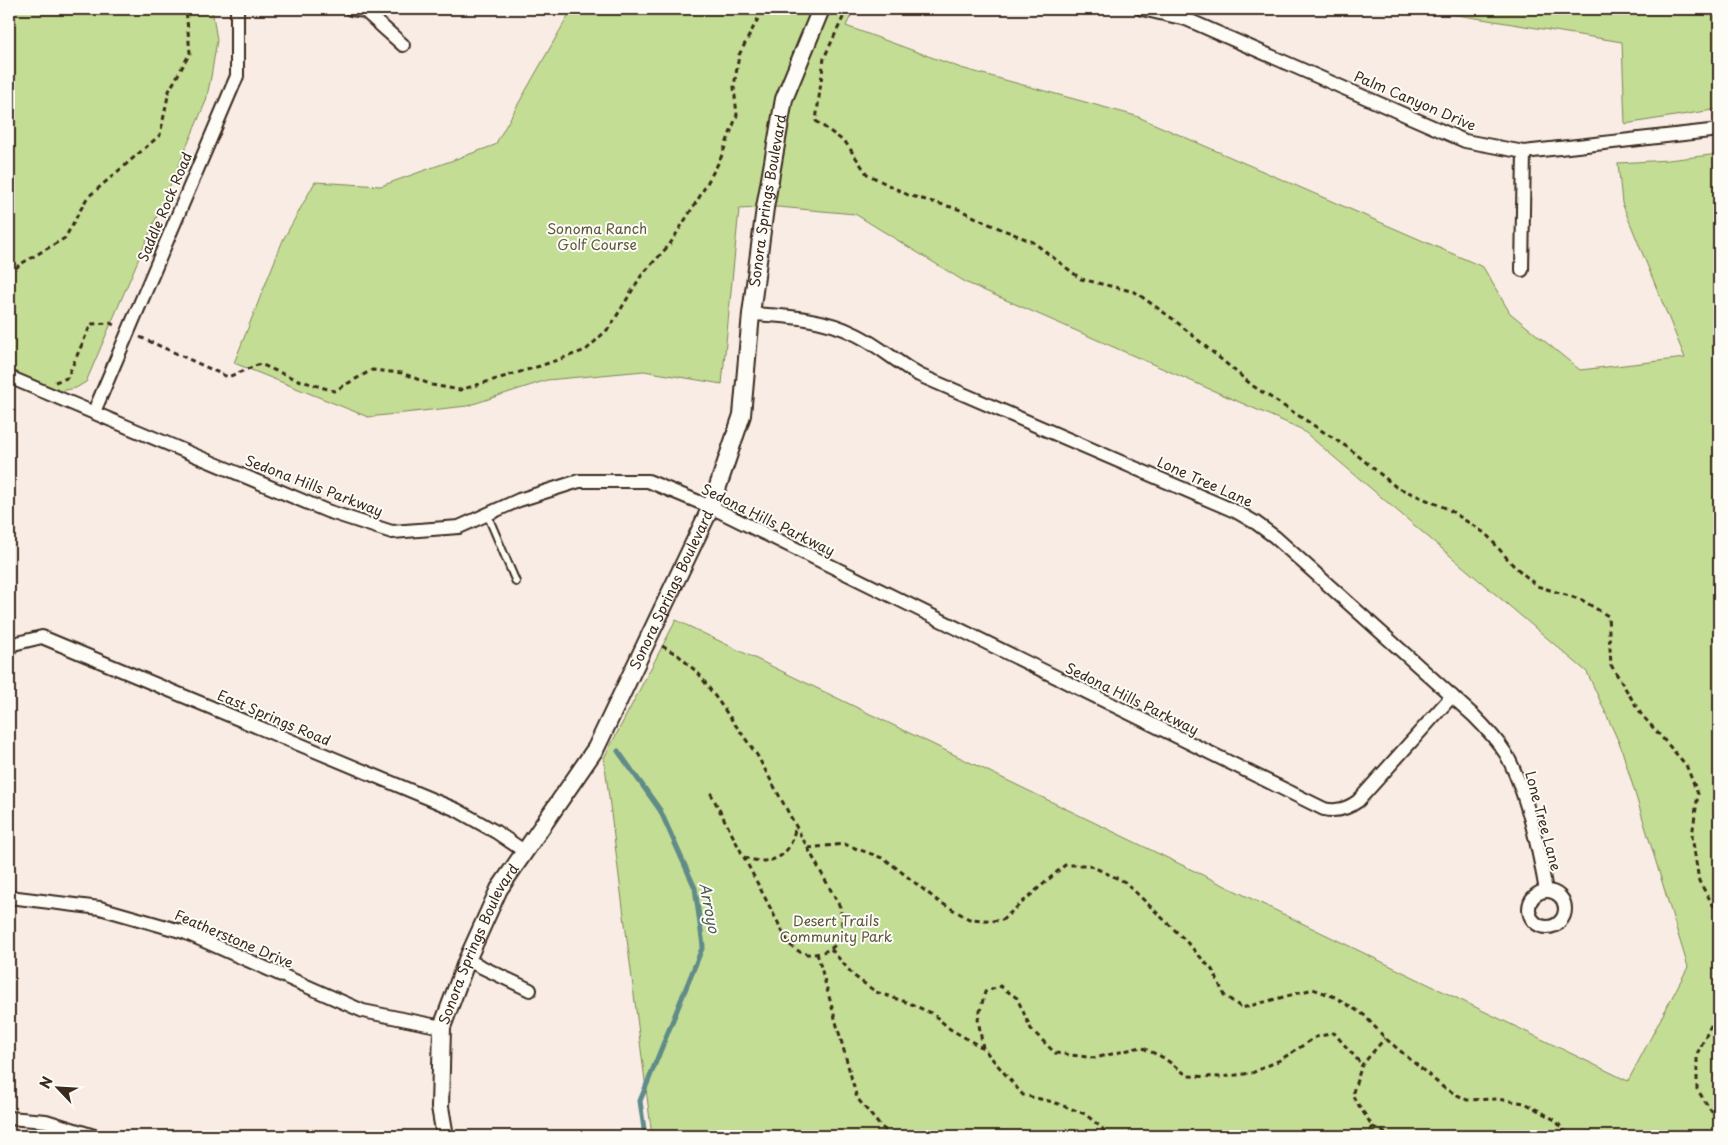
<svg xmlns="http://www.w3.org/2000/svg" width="1728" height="1145" font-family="'Playpen Sans',sans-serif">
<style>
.green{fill:#c3dd94;stroke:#7f8459}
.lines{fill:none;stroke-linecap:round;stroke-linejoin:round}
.stream{stroke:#608b89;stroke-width:5}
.service-casing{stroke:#3b2a1e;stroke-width:10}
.minor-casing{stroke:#3b2a1e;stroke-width:16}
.tertiary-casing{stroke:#3b2a1e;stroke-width:20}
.path{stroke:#3b2a1e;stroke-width:3;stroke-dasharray:5 4;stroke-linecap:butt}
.service{stroke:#fdfcf7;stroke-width:6}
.minor{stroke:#fdfcf7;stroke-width:12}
.tertiary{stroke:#fdfcf7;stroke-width:16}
.labels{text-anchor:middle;stroke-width:4;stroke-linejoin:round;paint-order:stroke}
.street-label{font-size:14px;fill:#3b2a1e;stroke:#fdfcf7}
.park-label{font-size:14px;fill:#5d573c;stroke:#fdfcf7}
.water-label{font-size:15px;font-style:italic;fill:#4e5a54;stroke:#fdfcf7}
</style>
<rect width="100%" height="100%" fill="#f8ece4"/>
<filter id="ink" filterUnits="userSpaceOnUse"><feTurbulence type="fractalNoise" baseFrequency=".02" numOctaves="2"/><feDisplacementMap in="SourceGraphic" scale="10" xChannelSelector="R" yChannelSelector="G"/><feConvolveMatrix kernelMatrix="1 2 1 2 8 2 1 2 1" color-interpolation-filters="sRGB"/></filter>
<g filter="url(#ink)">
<!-- green -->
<g class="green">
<path d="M9,9H212L217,40L211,77L206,101L86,382L76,388L61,391L9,369Z"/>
<path d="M572,9H854L846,26L961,68L1136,116L1483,267L1510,313L1580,370L1685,358L1622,203L1618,163L1668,160L1719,154V1136H652L604,758L676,620L1628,1081L1688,967L1621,747L1587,672L1301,429L967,283L855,214L778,207L739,209L722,384L644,371L547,380L467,406L368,417L234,363L283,240L315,182L381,186L495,145Z"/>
<path d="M1421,9H1719V109L1625,124L1622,42Z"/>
</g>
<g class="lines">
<!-- stream -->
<path class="stream" d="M618,751L660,810L695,888L703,946L640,1101L645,1136"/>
<defs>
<path id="service" d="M487,514L516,582"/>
<g id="minor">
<path d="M351,9L365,11L403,45"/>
<path d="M1142,9L1186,19L1465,141L1524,152L1719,130"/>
<path d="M1522,270L1524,152"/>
<path d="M751,314C787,316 824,318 857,335C879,346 898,363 919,375L1237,512L1256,523L1275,537L1474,716C1486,728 1497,740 1506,754C1526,790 1539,850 1546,891"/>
<path d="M9,377L327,511L392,532L459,527L519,500L579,481H648L711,507L1324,809C1337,812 1347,809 1358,801L1452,696"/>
<path d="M94,412L237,76V9"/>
<path d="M9,650L13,644L42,637L457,810L496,832L524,851"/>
<circle cx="1547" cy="909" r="18"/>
<path d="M9,897L100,908L184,932L363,1011L442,1027"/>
<path d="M467,960L530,990"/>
<path d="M9,1118L46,1121L94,1136"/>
</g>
<g id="tertiary">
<path id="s1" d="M445,1136L440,1107L442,1027L467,960L499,889L596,748L711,507L742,415L751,314L765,208L784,99L821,9"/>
</g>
</defs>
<!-- service casing -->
<use href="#service" class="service-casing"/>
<!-- minor casing -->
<use href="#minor" class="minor-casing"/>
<!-- tertiary casing -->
<use href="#tertiary" class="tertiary-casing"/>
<!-- path -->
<g class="path">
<path d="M847,9L824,58L816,121L846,143L867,174L908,195L958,209L989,224L1033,242L1081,279L1135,292L1173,319L1253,386L1350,449L1396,487L1448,509L1486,534L1513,565L1537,586L1582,600L1608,616L1611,665L1641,714L1686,765L1698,794L1692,836L1699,881L1719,915"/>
<path d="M9,275L19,265L65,238L87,198L160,135L169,91L190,53L186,9"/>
<path d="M140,337L228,377L260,364L295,379L334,391L372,370L402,373L432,385L460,390L540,366L586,350L610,327L641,276L670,244L700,196L720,160L737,115L734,87L739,55L763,9"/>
<path d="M55,382L67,378L91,324L110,323L116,326"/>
<path d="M662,646L678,655L699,674L757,755L840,907C841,916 844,931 840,939C833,951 815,957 802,953C798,951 793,947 789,944L709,790"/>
<path d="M808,848L844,844L885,859L938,901L969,919L1001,921L1065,865H1089L1125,882L1184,939L1214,972L1224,995L1242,1008L1313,989L1335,997L1364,1015L1385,1038L1444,1088L1467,1100L1497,1099L1525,1103L1555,1120L1569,1136"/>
<path d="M744,857C761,864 780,863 790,845C793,840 794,832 796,826"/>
<path d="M831,949L854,976L876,992L909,1003L933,1014L950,1029L983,1048L1023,1095L1053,1102L1085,1114L1102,1128L1107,1136"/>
<path d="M817,953L857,1098L881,1127L894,1136"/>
<path d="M1719,1009L1697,1054V1089L1715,1117L1719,1119"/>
<path d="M983,1048L978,1019L985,992L1000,986L1017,998L1031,1029L1055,1053L1095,1058L1141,1047L1164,1058L1188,1076L1221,1077L1252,1073L1280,1060L1316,1037L1334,1033L1362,1065"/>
<path d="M1373,1127L1384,1132L1387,1136"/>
<path d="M1363,1136L1373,1127L1352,1095L1362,1065L1385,1038"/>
</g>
<!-- service -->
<use href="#service" class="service"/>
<!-- minor -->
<use href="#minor" class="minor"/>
<!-- tertiary -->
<use href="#tertiary" class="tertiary"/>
</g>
</g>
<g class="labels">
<!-- street labels -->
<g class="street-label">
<text transform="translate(1415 101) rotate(23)" y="5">Palm Canyon Drive</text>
<text dy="5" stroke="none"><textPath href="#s1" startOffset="1010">Sonora Springs Boulevard</textPath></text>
<text transform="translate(165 207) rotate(-67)" y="5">Saddle Rock Road</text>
<text transform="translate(1205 482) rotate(24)" y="5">Lone Tree Lane</text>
<text transform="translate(314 486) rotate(21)" y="5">Sedona Hills Parkway</text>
<text transform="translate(768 520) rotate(26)" y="5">Sedona Hills Parkway</text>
<text dy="5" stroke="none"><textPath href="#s1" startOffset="605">Sonora Springs Boulevard</textPath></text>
<text transform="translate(1132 699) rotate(26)" y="5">Sedona Hills Parkway</text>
<text transform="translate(274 718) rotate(23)" y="5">East Springs Road</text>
<text transform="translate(1543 821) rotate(75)" y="5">Lone Tree Lane</text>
<text transform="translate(234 939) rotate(23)" y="5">Featherstone Drive</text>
<text dy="5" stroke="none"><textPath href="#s1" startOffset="200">Sonora Springs Boulevard</textPath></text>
</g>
<!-- park labels -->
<g class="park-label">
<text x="597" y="234">Sonoma Ranch<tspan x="597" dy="16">Golf Course</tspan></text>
<text x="836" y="926">Desert Trails<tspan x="836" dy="16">Community Park</tspan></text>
</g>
<!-- water labels -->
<g class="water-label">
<text transform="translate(709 908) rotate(79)" y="5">Arroyo</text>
</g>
</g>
<!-- margin -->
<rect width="1728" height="1145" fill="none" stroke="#fdfcf7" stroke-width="30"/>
<rect x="15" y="15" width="1698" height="1115" fill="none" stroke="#3b2a1e" stroke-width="2" filter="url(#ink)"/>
<!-- north arrow -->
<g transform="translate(58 1088) rotate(295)" stroke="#fdfcf7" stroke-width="4" paint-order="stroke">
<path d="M0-4L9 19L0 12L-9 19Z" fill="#3b2a1e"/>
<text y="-8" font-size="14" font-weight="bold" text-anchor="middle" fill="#3b2a1e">N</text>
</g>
</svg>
